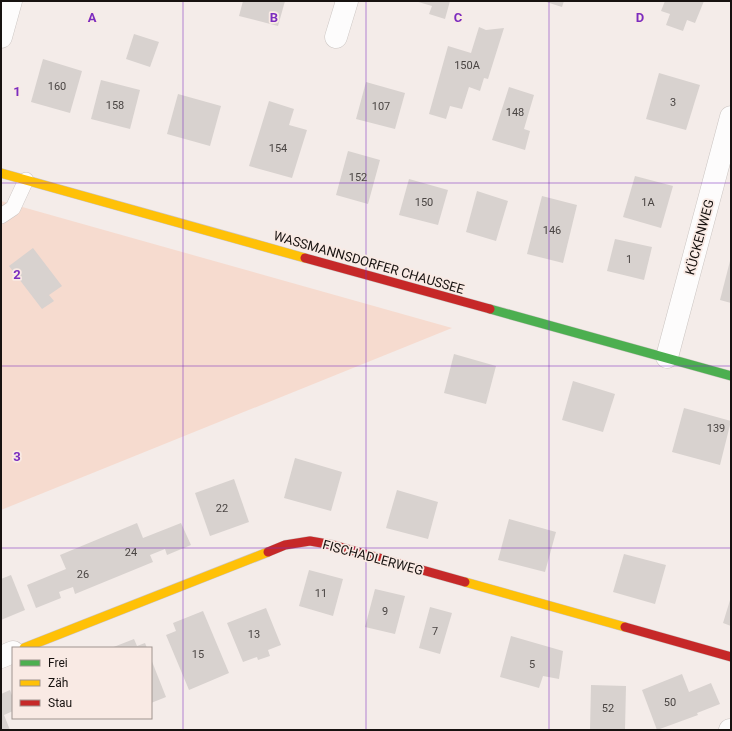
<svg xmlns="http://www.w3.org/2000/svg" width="732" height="731" font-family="Roboto,sans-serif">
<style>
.green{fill:#f6dbcf}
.building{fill:#d8d2cf}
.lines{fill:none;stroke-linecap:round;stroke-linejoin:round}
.lane-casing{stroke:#cbc5c2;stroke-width:16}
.street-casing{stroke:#cbc5c2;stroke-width:23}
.fast-casing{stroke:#cbc5c2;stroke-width:10}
.slow-casing{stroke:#cbc5c2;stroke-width:10}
.jam-casing{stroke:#cbc5c2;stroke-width:10}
.lane{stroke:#fdfcfc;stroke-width:15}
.street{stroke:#fdfcfc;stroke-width:22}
.fast{stroke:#4caf50;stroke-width:9}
.slow{stroke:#ffc107;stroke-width:9}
.jam{stroke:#c62828;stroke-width:9}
.grid{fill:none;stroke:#7b2cbf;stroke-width:1;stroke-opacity:0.55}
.labels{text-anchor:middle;stroke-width:3.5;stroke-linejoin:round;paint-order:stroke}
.number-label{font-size:11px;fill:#4a4543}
.street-label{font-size:13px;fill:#171210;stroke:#f9eae4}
.grid-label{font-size:13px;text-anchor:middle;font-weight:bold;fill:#7b2cbf;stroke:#f9eae4;stroke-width:3.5;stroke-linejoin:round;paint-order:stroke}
</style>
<rect width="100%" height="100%" fill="#f4ece9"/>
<!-- green -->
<path class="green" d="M1,201L452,328L1,510Z"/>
<!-- building -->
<g class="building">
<path d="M243,1H285L278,26L239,16Z"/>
<path d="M415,1H450L445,19L429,14L432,6Z"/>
<path d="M543,1H564L562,7Z"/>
<path d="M665,1H704L695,23L687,20L683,31L666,25L670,14L661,11Z"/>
<path d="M479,27L486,30L504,28L488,79L484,78L480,91L469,87L462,109L450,106L446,119L429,114L448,46L471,53Z"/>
<path d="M134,34L159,42L150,67L126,59Z"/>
<path d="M43,59L82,71L70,113L31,102Z"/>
<path d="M659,73L700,85L686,130L646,119Z"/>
<path d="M101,80L140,90L130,129L91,119Z"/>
<path d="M366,82L405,93L395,129L356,119Z"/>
<path d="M509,87L534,95L524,129L530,131L525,150L492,140Z"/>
<path d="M178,94L221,106L210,146L167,134Z"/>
<path d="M269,101L294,109L289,125L307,130L292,178L249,166Z"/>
<path d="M348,151L380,160L368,204L336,195Z"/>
<path d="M635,176L673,186L661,228L623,217Z"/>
<path d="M409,179L448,190L438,225L399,215Z"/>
<path d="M477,191L508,201L496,241L466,232Z"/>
<path d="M542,196L577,205L563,263L527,254Z"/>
<path d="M615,239L652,247L644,280L607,271Z"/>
<path d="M33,248L62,286L49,295L54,301L42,309L9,266Z"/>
<path d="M730,261H731V303L720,300Z"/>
<path d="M454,354L496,366L486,404L444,393Z"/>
<path d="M573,381L615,394L603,432L562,420Z"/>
<path d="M684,408L731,421L720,465L672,452Z"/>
<path d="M295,458L342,472L331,511L284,498Z"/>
<path d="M234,479L249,522L210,536L195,493Z"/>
<path d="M397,490L438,502L428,539L386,528Z"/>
<path d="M509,519L556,532L545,572L498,560Z"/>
<path d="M137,523L143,538L181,523L191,545L167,555L165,549L150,555L153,562L75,594L73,587L59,592L61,598L36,608L27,585L66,569L60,555Z"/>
<path d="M624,554L666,565L655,604L613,592Z"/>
<path d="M309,570L343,579L333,616L299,606Z"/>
<path d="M11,575L25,610L1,620V579Z"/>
<path d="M375,589L405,596L395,634L365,627Z"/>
<path d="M731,597V626L723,623Z"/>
<path d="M430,607L452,613L440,654L419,648Z"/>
<path d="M266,608L281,645L268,650L270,656L258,660L257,657L243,662L227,623Z"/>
<path d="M203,611L229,673L189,690L166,635L176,631L173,623Z"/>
<path d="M511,636L563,651L559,679L543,676L539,688L500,677Z"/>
<path d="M134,639L137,646L145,643L147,648H111Z"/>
<path d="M151,659L166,697L151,703Z"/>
<path d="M682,674L689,692L711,683L720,704L697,713L698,715L657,730L642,690Z"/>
<path d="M591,685L626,686L625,730H590Z"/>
<path d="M10,690L13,698V711L4,715L10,730H1V694Z"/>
</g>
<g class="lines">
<defs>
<path id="lane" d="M1,216L13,208L26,180"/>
<g id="street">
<path d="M1,37L11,1"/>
<path d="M336,37L347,1"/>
<path d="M667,357L731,117"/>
<path d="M1,657L13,652"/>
<path d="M730,730H731"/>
</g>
<path id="fast" d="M490,309L731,376"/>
<g id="slow">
<path d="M1,173L305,258"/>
<path d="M465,582L625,627"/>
<path d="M24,648L268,552"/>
</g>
<g id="jam">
<path d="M305,258L490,309"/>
<path d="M268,552L285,545L310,541L333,545L465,582"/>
<path d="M625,627L731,657"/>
</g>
</defs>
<!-- lane casing -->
<use href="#lane" class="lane-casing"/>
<!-- street casing -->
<use href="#street" class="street-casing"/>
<!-- fast casing -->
<use href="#fast" class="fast-casing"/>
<!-- slow casing -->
<use href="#slow" class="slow-casing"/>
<!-- jam casing -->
<use href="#jam" class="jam-casing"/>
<!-- lane -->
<use href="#lane" class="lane"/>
<!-- street -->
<use href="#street" class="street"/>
<!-- fast -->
<use href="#fast" class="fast"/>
<!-- slow -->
<use href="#slow" class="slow"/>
<!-- jam -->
<use href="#jam" class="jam"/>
</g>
<!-- grid -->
<path class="grid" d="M183,1V730M366,1V730M549,1V730M1,183H731M1,366H731M1,548H731"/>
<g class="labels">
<!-- number labels -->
<g class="number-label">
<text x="467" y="69">150A</text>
<text x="57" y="90">160</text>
<text x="673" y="106">3</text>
<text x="115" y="109">158</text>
<text x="381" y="110">107</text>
<text x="515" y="116">148</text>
<text x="278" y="152">154</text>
<text x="358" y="181">152</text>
<text x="424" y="206">150</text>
<text x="648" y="206">1A</text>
<text x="552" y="234">146</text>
<text x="629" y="263">1</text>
<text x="716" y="432">139</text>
<text x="222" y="512">22</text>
<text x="131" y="556">24</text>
<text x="83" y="578">26</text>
<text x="321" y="597">11</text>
<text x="385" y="615">9</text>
<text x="435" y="635">7</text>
<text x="254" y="638">13</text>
<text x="198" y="658">15</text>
<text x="532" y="668">5</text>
<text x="670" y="706">50</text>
<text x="608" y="712">52</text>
</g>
<!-- street labels -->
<g class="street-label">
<text transform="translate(699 237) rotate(-75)" y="5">KÜCKENWEG</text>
<text transform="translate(369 262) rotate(16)" y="5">WASSMANNSDORFER CHAUSSEE</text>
<text transform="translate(373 557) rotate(15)" y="5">FISCHADLERWEG</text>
</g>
</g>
<g class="grid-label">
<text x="92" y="22">A</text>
<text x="274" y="22">B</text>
<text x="458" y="22">C</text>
<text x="640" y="22">D</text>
<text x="17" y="96">1</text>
<text x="17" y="279">2</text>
<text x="17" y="461">3</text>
</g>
<!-- border -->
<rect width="732" height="731" fill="none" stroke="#171210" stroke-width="4"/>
<!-- legend -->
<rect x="12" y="647" width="140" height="72" fill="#f9eae4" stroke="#9f948f"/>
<rect x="20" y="660" width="20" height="6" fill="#4caf50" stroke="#9f948f"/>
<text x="48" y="667" font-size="12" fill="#171210">Frei</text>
<rect x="20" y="680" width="20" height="6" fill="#ffc107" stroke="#9f948f"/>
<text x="48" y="687" font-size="12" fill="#171210">Zäh</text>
<rect x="20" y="700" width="20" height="6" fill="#c62828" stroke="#9f948f"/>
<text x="48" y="707" font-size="12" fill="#171210">Stau</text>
</svg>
